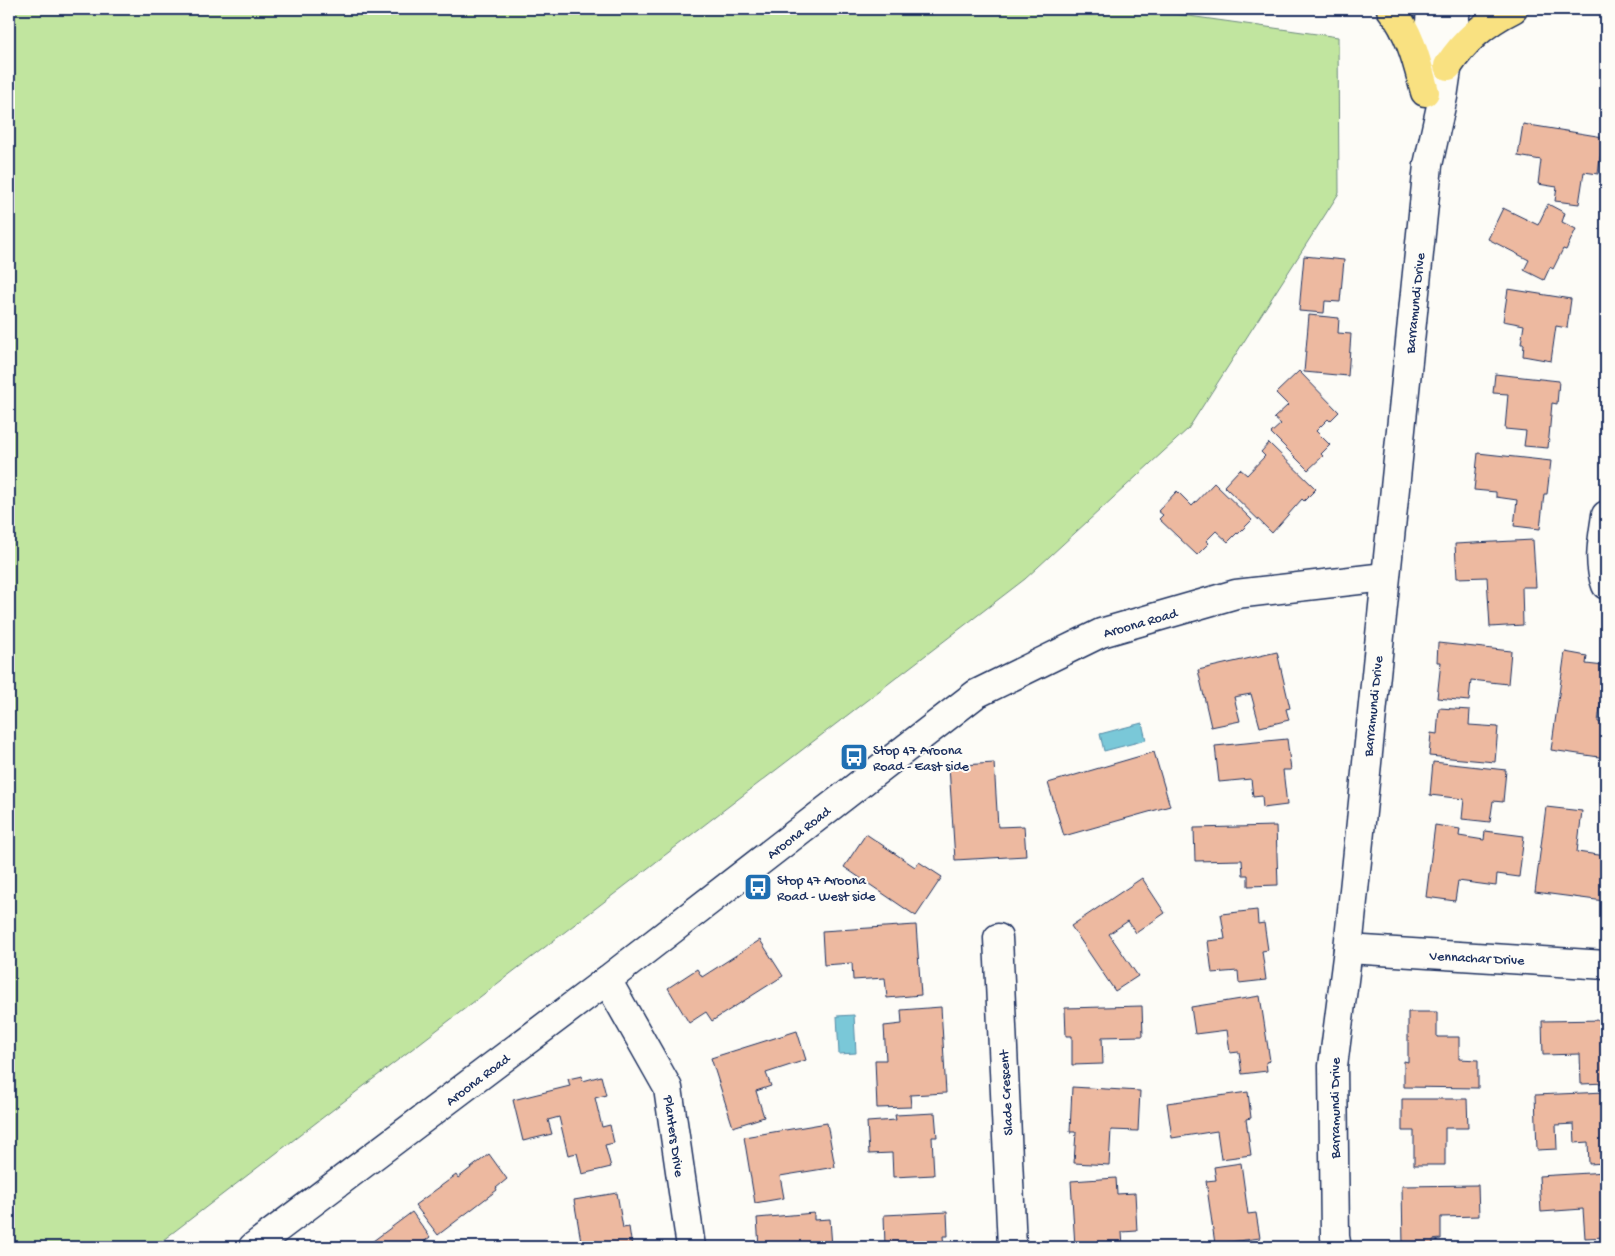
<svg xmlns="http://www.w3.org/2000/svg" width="1615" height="1256" font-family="'Gochi Hand',sans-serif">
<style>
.green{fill:#c1e59f;stroke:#6e8a7e}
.water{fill:#7ac8d8;stroke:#548ba7}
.building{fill:#edb9a0;stroke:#1b2f5e}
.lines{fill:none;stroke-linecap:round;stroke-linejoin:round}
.minor-casing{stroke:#1b2f5e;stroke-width:31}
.major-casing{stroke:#1b2f5e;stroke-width:31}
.minor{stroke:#fdfcf7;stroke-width:28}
.major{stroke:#f9e181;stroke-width:28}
.labels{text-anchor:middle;stroke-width:4;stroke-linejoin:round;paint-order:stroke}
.street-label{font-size:14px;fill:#1b2f5e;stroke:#fdfcf7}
.poi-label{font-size:14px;fill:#1b2f5e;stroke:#fdfcf7;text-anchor:start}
</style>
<rect width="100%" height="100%" fill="#fdfcf7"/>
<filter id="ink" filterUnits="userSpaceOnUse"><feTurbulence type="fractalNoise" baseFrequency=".02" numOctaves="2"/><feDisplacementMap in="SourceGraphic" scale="10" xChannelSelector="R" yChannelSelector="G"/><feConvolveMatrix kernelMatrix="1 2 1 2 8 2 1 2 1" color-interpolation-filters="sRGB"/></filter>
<g filter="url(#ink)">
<!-- green -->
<path class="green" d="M9,9H1139L1338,37L1339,193L1188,429L1025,579L154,1247H9Z"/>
<!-- water -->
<g class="water">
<path d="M1142,723L1146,740L1104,751L1100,734Z"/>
<path d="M854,1015L856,1053L839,1054L837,1016Z"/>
</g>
<!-- building -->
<g class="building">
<path d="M1523,124L1603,137L1598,174L1584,172L1579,204L1555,201L1557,187L1538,184L1541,160L1518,156Z"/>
<path d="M1548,204L1565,213L1562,222L1576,229L1566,250L1563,249L1553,269L1550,267L1544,280L1524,270L1529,260L1488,239L1503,208L1538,225Z"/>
<path d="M1304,256L1344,260L1340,302L1325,301L1324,313L1299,311Z"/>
<path d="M1508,289L1571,299L1567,328L1556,326L1551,361L1523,356L1524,344H1521L1524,325L1503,321Z"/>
<path d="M1309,315L1339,318L1338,333L1351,334L1348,376L1304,372Z"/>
<path d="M1299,371L1339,412L1330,421L1328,419L1316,431L1330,445L1321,454L1323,456L1308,470L1271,433L1281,424L1274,418L1288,405L1276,393Z"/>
<path d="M1495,374L1559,381L1557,404L1552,403L1548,448L1524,446L1526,431L1505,429L1508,394L1493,393Z"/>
<path d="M1269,443L1316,489L1304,501L1302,499L1272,533L1224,486L1240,469L1247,475L1265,456L1261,452Z"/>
<path d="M1478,453L1551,461L1547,494H1544L1540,529L1514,526L1517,500L1496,497V492L1474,490Z"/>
<path d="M1214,483L1252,520L1238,534L1237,533L1228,542L1216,531L1206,541L1209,543L1197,555L1159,519L1163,515L1158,511L1177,491L1192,506Z"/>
<path d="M1533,540L1536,587H1522L1523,625L1490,627L1487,577L1457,578L1455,544Z"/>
<path d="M1438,643L1511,651L1508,684L1471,680L1469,701L1437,698L1441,662H1437Z"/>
<path d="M1277,652L1290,708L1286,709L1289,720L1260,727L1251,694L1234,697L1240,721L1211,727L1198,670Z"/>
<path d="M1565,652L1587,656L1586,664L1604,666L1606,654V702L1601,701L1598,722L1606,723V758L1551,750Z"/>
<path d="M1439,708L1470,710L1469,725L1498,727L1495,762L1429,756L1431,733L1437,734Z"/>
<path d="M1287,739L1291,770H1283L1287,805L1263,808L1262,796L1253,797L1251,779L1219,782L1215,746Z"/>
<path d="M1154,752L1170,806L1064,836L1048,783Z"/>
<path d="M1433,762L1506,770L1503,802L1493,801L1490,822L1462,819L1464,799L1430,795Z"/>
<path d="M994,763L998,827L1024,826L1026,856L955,860L949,766Z"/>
<path d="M1546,807L1582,811L1577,852L1606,856V882L1604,901L1535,892Z"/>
<path d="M1435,825L1460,829L1459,836L1484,840L1485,831L1524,836L1519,877L1497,874L1496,886L1458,881L1455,901L1426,897Z"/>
<path d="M1276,826L1278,885L1248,886V875H1243L1242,860L1195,861L1194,828Z"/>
<path d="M866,834L915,867L919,862L942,877L916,916L844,867Z"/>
<path d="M1142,878L1165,913L1136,933L1128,921L1109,934L1138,976L1115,991L1071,926Z"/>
<path d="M1257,910L1258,924L1264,923L1268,950L1262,951L1266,980L1239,983L1238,971L1212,973L1208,941L1225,939L1221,914Z"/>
<path d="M916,925L921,995L887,998L885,978L853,980L852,963L824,965L822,931Z"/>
<path d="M760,940L783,976L712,1021L706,1012L689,1023L668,988L697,969L702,977Z"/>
<path d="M1260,996L1270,1061L1266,1062L1267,1071L1242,1074L1239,1052L1230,1053L1227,1030L1195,1034L1191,1007Z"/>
<path d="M1142,1006L1143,1036L1102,1037L1103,1064L1072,1065V1036H1066L1065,1008Z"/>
<path d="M941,1007L946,1093L910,1095L911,1107L877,1108L875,1060H886L884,1026L902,1024L901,1010Z"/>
<path d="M1408,1012H1437V1037H1459V1059L1478,1060V1088L1404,1087V1061L1408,1062Z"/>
<path d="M1606,1020V1083L1581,1084L1580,1054L1543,1055L1542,1021Z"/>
<path d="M797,1031L806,1060L766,1073L771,1086L756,1091L764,1117L733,1127L711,1058Z"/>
<path d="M582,1076L583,1081L601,1076L606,1095L595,1098L602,1127L610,1125L614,1143L605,1145L611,1167L582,1174L577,1153L568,1155L559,1117L548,1120L552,1134L523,1141L513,1100L570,1086L568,1079Z"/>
<path d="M1072,1087L1140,1091L1138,1131L1111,1130L1109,1165L1074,1163L1076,1132H1070Z"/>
<path d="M1248,1092L1251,1118L1246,1119L1251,1155L1221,1159L1217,1131L1172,1138L1167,1103Z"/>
<path d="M1606,1092V1163L1589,1164L1588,1142L1575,1143L1574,1124L1556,1125L1557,1149L1537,1150L1535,1095Z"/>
<path d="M1402,1099H1467L1468,1128H1445V1165H1414V1131H1402Z"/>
<path d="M935,1113L937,1137H932L934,1175L893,1177L892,1153L869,1154L867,1122L896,1120L895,1115Z"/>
<path d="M827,1123L835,1167L780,1176L784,1198L755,1203L744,1137Z"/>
<path d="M489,1154L507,1179L496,1188L497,1190L438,1235L415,1205L456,1175L458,1178Z"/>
<path d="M1241,1163L1248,1214L1256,1213L1260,1238L1215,1244L1206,1181L1216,1180L1214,1167Z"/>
<path d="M1606,1172V1237L1585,1238L1583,1209L1541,1212L1539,1176Z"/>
<path d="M1116,1178L1117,1194L1135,1193L1137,1231L1122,1232L1123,1247H1097V1245L1075,1247L1071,1181Z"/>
<path d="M1478,1185L1479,1216L1441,1217V1239L1433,1240V1247H1403L1402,1186Z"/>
<path d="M617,1193L623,1228L629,1227L632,1247H582L574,1200Z"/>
<path d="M412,1212L430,1237L417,1247H365Z"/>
<path d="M947,1212L948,1236H943L944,1247H914L913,1244L885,1246L884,1215Z"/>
<path d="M814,1213V1220L830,1219L832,1247H759L757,1218Z"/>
</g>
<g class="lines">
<defs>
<g id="minor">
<path d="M1425,88L1431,9"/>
<path d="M1606,515C1603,538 1597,562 1606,585"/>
<path d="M998,938L1012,1247"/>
<path d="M1348,949L1606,965"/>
<path d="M607,980L668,1088L691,1247"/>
<path d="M253,1247L607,980L976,694L1101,633L1236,594L1385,577"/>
<path d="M1337,1247L1335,1237L1333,1066L1348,949L1428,165L1443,97L1456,9"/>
</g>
<g id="major">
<path d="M1391,9C1411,34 1417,62 1425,92"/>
<path d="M1448,66C1465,40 1485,23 1513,9"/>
</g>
</defs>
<!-- minor casing -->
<use href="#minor" class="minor-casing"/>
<!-- major casing -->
<use href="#major" class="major-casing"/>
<!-- minor -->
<use href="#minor" class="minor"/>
<!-- major -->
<use href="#major" class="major"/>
</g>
</g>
<!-- icons -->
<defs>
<symbol id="bus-square" viewBox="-11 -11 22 22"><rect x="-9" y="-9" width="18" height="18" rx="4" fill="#1f6fb2" stroke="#fdfcf7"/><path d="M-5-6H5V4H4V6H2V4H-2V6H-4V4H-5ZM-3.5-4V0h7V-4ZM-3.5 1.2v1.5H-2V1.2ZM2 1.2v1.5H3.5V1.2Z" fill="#fff"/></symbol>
</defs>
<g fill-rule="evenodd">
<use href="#bus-square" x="838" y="741" width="32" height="32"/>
<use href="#bus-square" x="742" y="871" width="32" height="32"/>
</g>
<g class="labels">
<!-- street labels -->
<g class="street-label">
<text transform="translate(1414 303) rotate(-84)" y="5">Barramundi Drive</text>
<text transform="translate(1140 622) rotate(-16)" y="5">Aroona Road</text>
<text transform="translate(1372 706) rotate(-84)" y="5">Barramundi Drive</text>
<text transform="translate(798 832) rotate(-38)" y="5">Aroona Road</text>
<text transform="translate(1477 957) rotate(3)" y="5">Vennachar Drive</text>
<text transform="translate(477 1079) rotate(-37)" y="5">Aroona Road</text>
<text transform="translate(1005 1093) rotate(-93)" y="5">Slade Crescent</text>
<text transform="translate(1334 1108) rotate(-90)" y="5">Barramundi Drive</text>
<text transform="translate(675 1136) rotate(82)" y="5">Planters Drive</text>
</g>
<!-- poi labels -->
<g class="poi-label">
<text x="873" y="754">Stop 47 Aroona<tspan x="873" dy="16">Road - East side</tspan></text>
<text x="777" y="884">Stop 47 Aroona<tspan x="777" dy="16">Road - West side</tspan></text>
</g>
</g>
<!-- margin -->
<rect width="1615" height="1256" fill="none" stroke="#fdfcf7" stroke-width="30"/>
<rect x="15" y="15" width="1585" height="1226" fill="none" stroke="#1b2f5e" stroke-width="2" filter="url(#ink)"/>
</svg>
